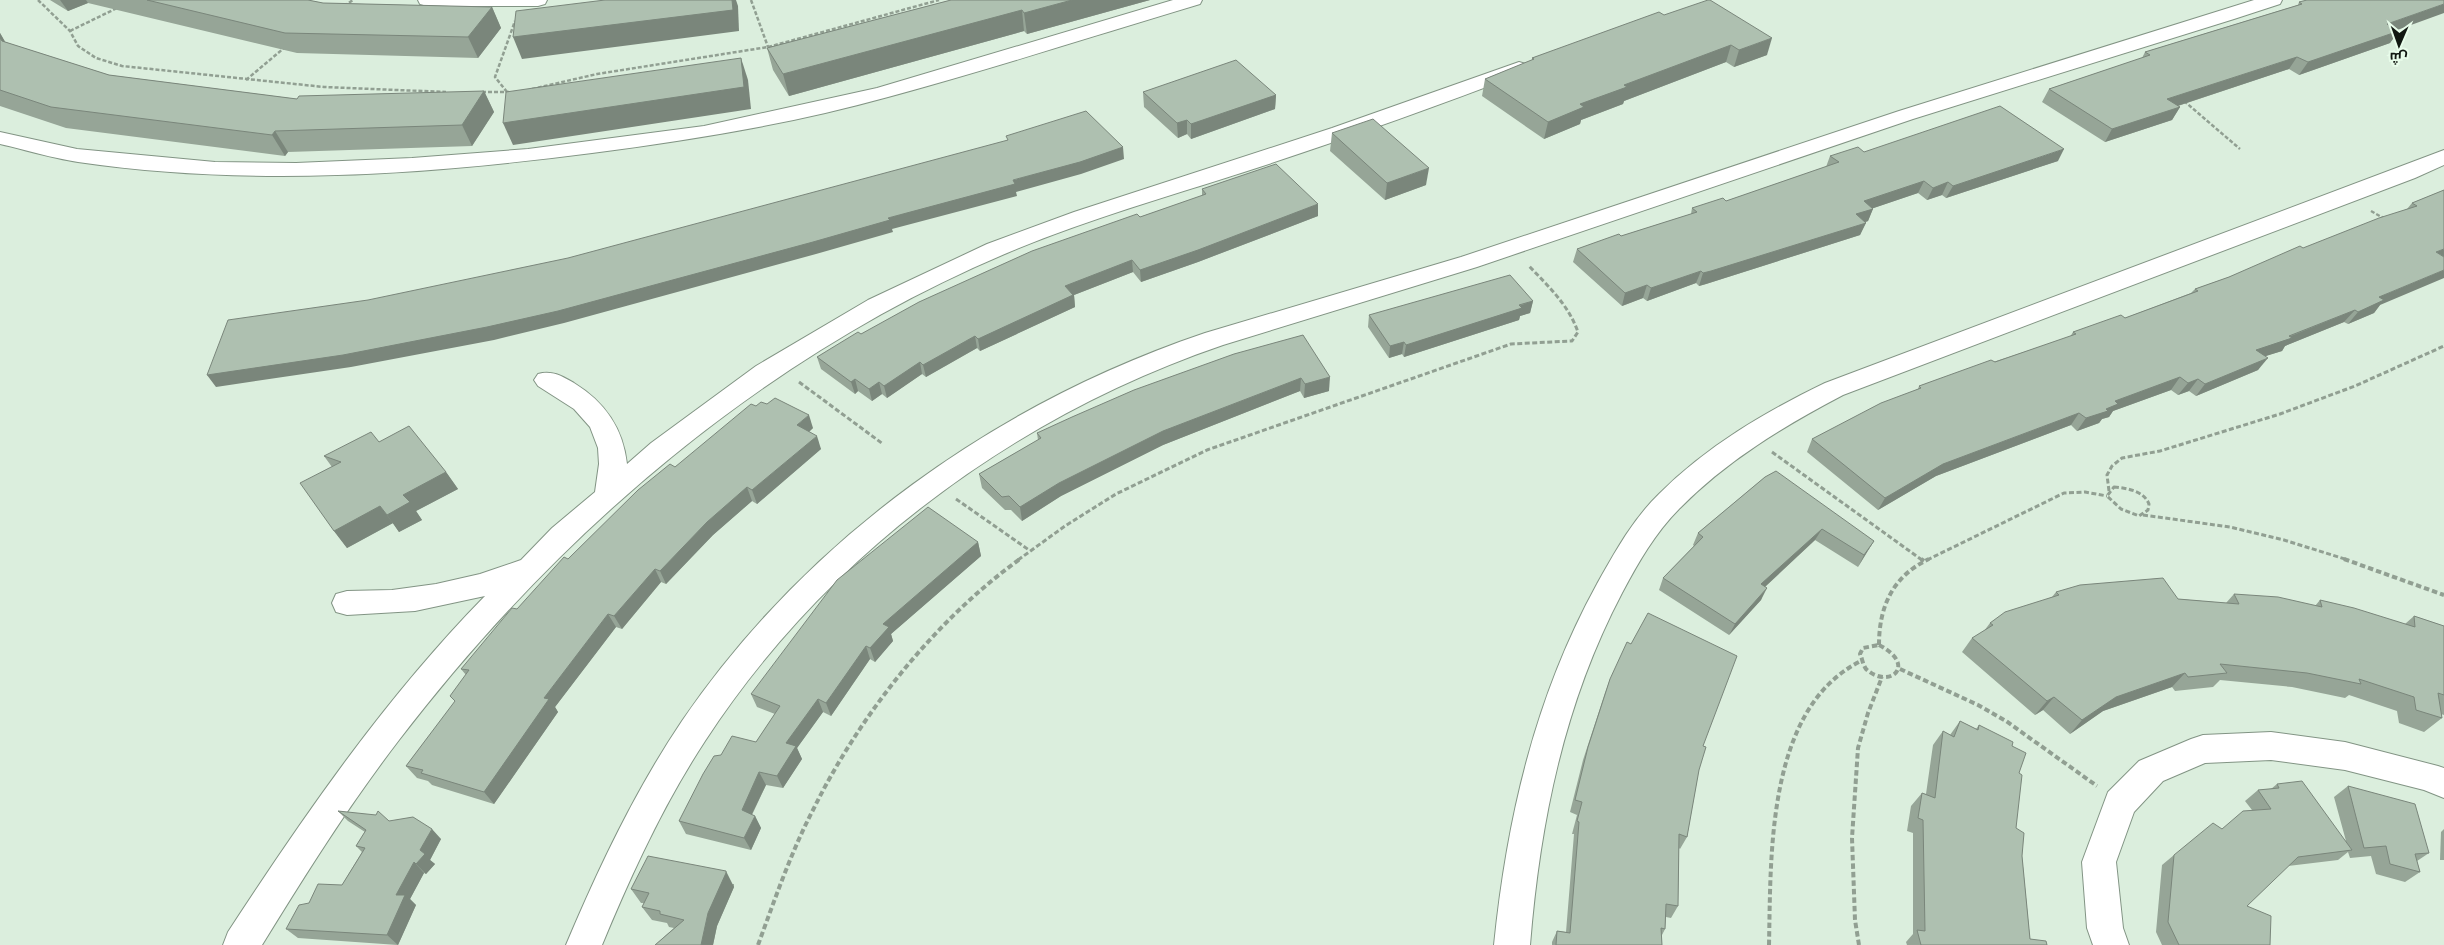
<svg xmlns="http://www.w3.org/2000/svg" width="2444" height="945" font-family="Mulish,Cairo,sans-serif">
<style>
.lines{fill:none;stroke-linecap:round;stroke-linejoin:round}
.street-casing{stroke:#829484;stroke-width:2}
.path-far2{stroke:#919f92;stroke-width:2.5;stroke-dasharray:4 2;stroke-linecap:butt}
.path-far1{stroke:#919f92;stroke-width:3;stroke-dasharray:5 2.5;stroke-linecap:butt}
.path{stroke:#919f92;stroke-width:4;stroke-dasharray:5.5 3;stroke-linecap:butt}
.street{fill:#fff;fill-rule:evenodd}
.wall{fill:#96a597}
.shaded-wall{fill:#7a867b}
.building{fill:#aec0b0;stroke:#7a867b}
</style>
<rect width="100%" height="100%" fill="#dbeedd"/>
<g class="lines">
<defs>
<g id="street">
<path d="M418,0H547L545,4L538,6H427L420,4Z"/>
<path d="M1173,0H1202L1200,4C1096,35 992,69 888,97C791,124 692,140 592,153C422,175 248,187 78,162C52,158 26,150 0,144V132L77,149L215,162L296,163L412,158L528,149L704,126L877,88Z"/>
<path d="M2254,0H2282L2280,4L2234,19L1913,119L1477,267L1223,345C1015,416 826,555 705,741C663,805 631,875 602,945H566C599,867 635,791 682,721C807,538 997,403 1205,333L1461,257L1899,111Z"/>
<path d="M1519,62L1526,64L1529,68L1526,72C1432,108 1337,142 1241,173C1163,198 1083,221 1007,253C765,355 558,532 399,740C349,805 305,875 262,945H223L228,932C305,814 386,697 485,596L415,611L347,615L336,612L332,603L336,594L347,591L392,590L436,584L480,574L521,560L552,528L595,492L599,464L598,448L590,427L574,409L538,386L534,380L538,374C552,370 562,376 574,383C605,402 623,428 627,464L651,443L756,366L868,300L987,244L1074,212L1332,128Z"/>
<path d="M2444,150V165L2415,178L1843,395C1784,426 1726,461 1679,509C1655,533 1638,563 1622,593C1564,703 1540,822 1530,945H1494C1507,818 1535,697 1597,584C1615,552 1633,519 1659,494C1707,446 1765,412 1825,383Z"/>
<path d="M2271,732L2345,742L2438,766L2444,768V798L2424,790L2345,770L2271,760L2205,763L2163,781L2134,812L2116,862L2123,928L2129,945H2093L2087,928L2082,862L2108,792L2139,761L2191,739L2203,735Z"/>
</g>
</defs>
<!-- street casing -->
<use href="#street" class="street-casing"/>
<!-- path-far2 -->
<g class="path-far2">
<path d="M38,0L70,31L78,46L96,58L122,66L324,87L446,92"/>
<path d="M751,0L768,47"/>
<path d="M344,6L353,0"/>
<path d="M70,31L117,8"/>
<path d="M246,80L284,48"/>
<path d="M532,89L597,74L768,47L939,0"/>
<path d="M482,92H509"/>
<path d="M507,92L495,77L515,21"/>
<path d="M2184,101L2240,149"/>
<path d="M2371,211L2385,219"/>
</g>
<!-- path-far1 -->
<g class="path-far1">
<path d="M799,382L883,444"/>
<path d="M1772,452L1922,560"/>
<path d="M2114,487C2127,488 2144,491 2149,504L2148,510L2139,516L2121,509L2107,496Z"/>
<path d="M2109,491L2107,475L2112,466L2122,458L2160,451L2280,414L2355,386L2444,346"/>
<path d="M956,499L1029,550"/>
<path d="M2143,515L2230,527L2284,540L2348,560"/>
<path d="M1018,560L1065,526L1116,494L1207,450L1511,344L1572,341L1578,332C1568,304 1548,286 1528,265"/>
<path d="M1927,560L2064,493L2085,492L2107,496"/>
</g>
<!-- path -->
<g class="path">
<path d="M1921,559L1924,561"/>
<path d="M2344,559L2444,595"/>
<path d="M1879,645C1879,606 1893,576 1929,559"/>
<path d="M1879,645C1919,666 1888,690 1866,669C1863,665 1862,658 1860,654L1863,648Z"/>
<path d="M1900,669L1978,705L2006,721L2097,786"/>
<path d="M758,945C775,899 791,852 814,808C860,715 935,620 1020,559"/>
<path d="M1769,945C1771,855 1766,708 1861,661"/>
<path d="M1859,945L1855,920L1852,838L1858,748L1868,713L1882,677"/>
</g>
<!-- street -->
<use href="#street" class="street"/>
</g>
<!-- wall -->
<g class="wall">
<path d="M50,0H308L323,3L492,7L501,28L478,58L297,53L88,3L68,11Z"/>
<path d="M951,0H1150L1027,34L1024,31L789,96L773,70L767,48Z"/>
<path d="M2299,2L2398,30L2390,43L2299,75L2289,69L2178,106L2180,107L2172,120L2105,142L2042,102L2049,89L2142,58L2145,52L2298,5Z"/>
<path d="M1664,15L1767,55L1734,67L1726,62L1624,101L1623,104L1581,120L1580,124L1544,139L1482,96L1485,79L1532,60V58Z"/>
<path d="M0,33L5,42L109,75L297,99L484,91L494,112L472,146L288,152L285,156L66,128L0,106Z"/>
<path d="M1143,92L1276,95L1275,109L1191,139L1187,134L1178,138L1144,107Z"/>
<path d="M1332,133L1426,185L1385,200L1330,151Z"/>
<path d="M1864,152L2058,161L1946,198L1942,195L1927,200L1918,193L1873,208L1868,221L1866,222L1860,235L1706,284L1699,286L1696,283L1647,301L1643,298L1622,306L1573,262L1577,249L1621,236L1691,214L1692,208L1726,201L1826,167L1830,156Z"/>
<path d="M1202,189L1318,216L1198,262L1141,282L1133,272L1074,295L1075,307L980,351L977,348L926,377L922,374L887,398L882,394L872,401L858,391L855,394L821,369L817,357L861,334L1140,217L1202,196Z"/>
<path d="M2444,190L2380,305L2374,313L2348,324L2344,322L2285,346L2282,351L2265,356L2258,370L2196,396L2189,391L2178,395L2171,390L2113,411L2109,417L2102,419L2099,423L2077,431L2071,425L1936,476L1878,510L1807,452L1812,439L1918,389L1919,386L2070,337L2073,332L2125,318L2191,293L2195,289L2229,277L2407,209L2412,203Z"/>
<path d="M1533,301L1530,313L1520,316L1519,320L1404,357L1402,354L1389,358L1368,327L1369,315Z"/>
<path d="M1303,335L1329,391L1304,398L1300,391L1163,445L1061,496L1022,521L1011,510H1005L982,488L979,474L1038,440L1037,433Z"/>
<path d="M756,406L813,428L809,432L821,449L757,504L752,501L713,535L666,584L661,582L622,629L616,627L555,707L558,712L494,804L432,785L428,781L417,778L406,766L455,702L466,675L461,669L517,609L568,559L675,467Z"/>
<path d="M379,442L446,472L458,489L416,511L422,520L399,532L393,523L347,548L334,531L332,467L324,456Z"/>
<path d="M1765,477L1874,541L1858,567L1815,540L1765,587L1761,600L1729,635L1659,590L1663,578L1694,546L1693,545L1698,533Z"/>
<path d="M978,542L981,556L891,634L893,641L875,662L870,659L831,716L823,712L797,748L802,759L783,788L766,785L752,815L755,816L761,828L751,850L686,834L679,821L721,755L756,742L775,714L757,707L751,694Z"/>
<path d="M2056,592L2178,599L2226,603L2234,594L2315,606L2320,600L2405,624L2414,616L2444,626V715L2441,714L2442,718L2424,732L2399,723L2397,711L2349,695L2345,698L2292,687L2220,680L2213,687L2175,691L2172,687L2103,711L2070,734L2043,710L2035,715L1962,652L1972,638L1984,631L1990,623L2052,597Z"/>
<path d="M1610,679L1703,746L1687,837L1680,849L1679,848L1678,906L1671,918L1666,917L1665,929L1662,935V945H1552V942L1557,931L1566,932L1574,834H1572L1577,815L1570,812L1583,760L1605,693Z"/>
<path d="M1960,721L1976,729L1979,725L2012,746L2019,773L2016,828L2022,856L2030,939L2047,945H1907L1906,942L1913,934V833L1907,831L1911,806L1922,793L1926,794L1933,745L1943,731L1950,735Z"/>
<path d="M2277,784L2346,841L2334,797L2348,786L2429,853L2417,861L2420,872L2405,882L2376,874L2371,856L2350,858L2348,852L2338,860L2288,866L2247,906L2270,945H2162L2156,932L2162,865L2174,855L2222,829L2252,810L2245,801L2258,790L2271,789Z"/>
<path d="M338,811L389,821L441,839L430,860L435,864L426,874L424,873L410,899L416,905L398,945L298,938L286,929L309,903L342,885L362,852L356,846L365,832L348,821Z"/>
<path d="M2444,829V860H2440L2441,832Z"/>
<path d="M734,884V887L717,926L713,945H655L674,928L669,927L667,923L652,920L642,907L644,903H641L631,889Z"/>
</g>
<!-- shaded-wall -->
<g class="shaded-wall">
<path d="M60,0H86L88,3L68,11Z"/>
<path d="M732,0H736L738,6L739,31L522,59L513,37Z"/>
<path d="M1072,0H1150L1027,34L1024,13Z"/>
<path d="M2444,4V13L2378,37L2387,24Z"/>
<path d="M492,7L501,28L478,58L468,37Z"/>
<path d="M1022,10L1024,31L789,96L783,74Z"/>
<path d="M2399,31L2390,43L2299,75L2308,62Z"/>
<path d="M0,33L17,62L0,38Z"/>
<path d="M1772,38L1767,55L1734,67L1739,50Z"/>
<path d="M1731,45L1726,62L1624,101L1623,104L1581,120L1580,124L1544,139L1548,122L1580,104L1624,85Z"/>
<path d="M2297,57L2289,69L2159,112L2167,99Z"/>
<path d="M741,58L748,80L751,109L513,145L503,123Z"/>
<path d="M484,91L494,112L472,146L462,125Z"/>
<path d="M1276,95L1275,109L1191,139V124Z"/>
<path d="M2180,107L2172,120L2105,142L2112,129Z"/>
<path d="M1187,120V134L1178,138L1177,123Z"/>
<path d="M275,131L288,152L285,156L272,135Z"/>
<path d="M1123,147L1124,159L1081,174L1016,192L1017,196L892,229L893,232L816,254L564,323L494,340L351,367L216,387L207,375L888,218Z"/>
<path d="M2064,149L2058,161L1946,198L1953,186Z"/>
<path d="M1429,168L1426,185L1385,200L1387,183Z"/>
<path d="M1924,181L1918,193L1868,210L1873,209L1868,221L1850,227L1856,214L1864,201Z"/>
<path d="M1948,182L1942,195L1927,200L1933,188Z"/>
<path d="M1318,204V216L1198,262L1141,282L1140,270Z"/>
<path d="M1866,223L1860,235L1706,284L1699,286L1703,273Z"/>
<path d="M2444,249V257L2436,252Z"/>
<path d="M1132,260L1133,272L1074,295L1075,307L980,351L978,339L1065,286Z"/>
<path d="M2444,270V278L2380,305L2374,313L2348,324L2358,312L2379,297Z"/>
<path d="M1701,271L1696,283L1647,301L1651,288Z"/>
<path d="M1647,285L1643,298L1622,306L1625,293Z"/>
<path d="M1533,301L1530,313L1520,316L1519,320L1404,357L1406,345Z"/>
<path d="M2355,310L2344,322L2285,346L2282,351L2247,362L2256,350Z"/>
<path d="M975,336L977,348L926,377L923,365Z"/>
<path d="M1404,342L1402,354L1389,358L1390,346Z"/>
<path d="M2268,358L2258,370L2196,396L2205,384Z"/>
<path d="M920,362L922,374L887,398L884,386Z"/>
<path d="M1330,377L1329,391L1304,398L1305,384Z"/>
<path d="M2180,377L2171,390L2113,411L2109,417L2102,419L2099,423L2077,431L2086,418L2106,409L2115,401Z"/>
<path d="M1301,378L1300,391L1163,445L1061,496L1022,521L1020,507L1059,483L1163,431Z"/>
<path d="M855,379L858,391L855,394L851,382Z"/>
<path d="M2198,379L2189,391L2178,395L2188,383Z"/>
<path d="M879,382L882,394L872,401L869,389Z"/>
<path d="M2079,413L2071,425L1936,476L1878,510L1885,498L1943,464Z"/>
<path d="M809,415L813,428L801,439L797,425Z"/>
<path d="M817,436L821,449L757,504L752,490Z"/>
<path d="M446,472L458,489L416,511L422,520L399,532L387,515L403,495Z"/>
<path d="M747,487L752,501L713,535L666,584L660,571L707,522Z"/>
<path d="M380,506L393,523L347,548L334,531Z"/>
<path d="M1822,529L1815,540L1755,596L1761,584Z"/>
<path d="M1874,541L1867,552L1858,567L1864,555Z"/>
<path d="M978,542L981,556L891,634L893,641L875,662L870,648L883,624Z"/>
<path d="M655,569L661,582L622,629L614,616Z"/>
<path d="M1767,588L1761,600L1729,635L1735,624Z"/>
<path d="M608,614L616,627L555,707L558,712L494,804L484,792L544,698Z"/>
<path d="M866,646L870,659L831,716L826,703Z"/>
<path d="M2185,673L2172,687L2103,711L2070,734L2082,720L2116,697Z"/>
<path d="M2054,697L2043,710L2035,715L2047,701Z"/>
<path d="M818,699L823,712L797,748L802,759L783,788L777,776L786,743Z"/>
<path d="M759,772L766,785L748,822L742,810Z"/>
<path d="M755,816L761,828L751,850L744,838Z"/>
<path d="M432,829L441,839L430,860L435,864L426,874L416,864L420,850Z"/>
<path d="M414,862L424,873L410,899L416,905L398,945L387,935L396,895Z"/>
<path d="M726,871L734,887L717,926L713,945H701L708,913Z"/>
</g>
<!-- building -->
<g class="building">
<path d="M147,0H308L323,3L492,7L468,37L285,33Z"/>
<path d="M605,0H732L733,10L513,37L516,11Z"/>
<path d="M951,0H1072L1024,13L1022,10L783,74L767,48Z"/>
<path d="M1708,0H1710L1772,38L1739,50L1731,45L1624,85L1627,87L1580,104L1584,107L1548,122L1485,79L1534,59L1532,58L1659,12L1664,15Z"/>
<path d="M2307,0H2444V4L2387,24L2399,31L2308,62L2297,57L2167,99L2180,107L2112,129L2049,89L2150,55L2145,52L2302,4L2299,2Z"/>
<path d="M0,38L2,41L109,75L297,99L299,96L484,91L462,125L275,131L272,135L51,107L0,90Z"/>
<path d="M741,58L744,87L503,123L506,92Z"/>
<path d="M1236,60L1276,95L1191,124L1187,120L1177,123L1143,92Z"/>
<path d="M2000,106L2064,149L1953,186L1948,182L1933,188L1924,181L1864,201L1873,209L1856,214L1866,223L1711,271L1703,273L1701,271L1651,288L1647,285L1625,293L1577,249L1619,234L1621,236L1697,212L1692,208L1723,198L1726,201L1839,162L1830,156L1858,147L1864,152Z"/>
<path d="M1086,111L1123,147L1080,162L1013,180L1015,184L888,218L890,220L813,242L558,311L487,327L343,355L207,375L228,320L368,300L568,258L1008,140L1006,136Z"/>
<path d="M1373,119L1429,168L1387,183L1332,133Z"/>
<path d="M1276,164L1318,204L1198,250L1140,270L1132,260L1065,286L1073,295L978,339L975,336L923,365L920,362L884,386L879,382L869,389L855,379L851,382L817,357L858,332L861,334L919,302L1032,251L1137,214L1140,217L1206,194L1202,189Z"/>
<path d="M2444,190V249L2436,252L2444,257V270L2379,297L2384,300L2358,312L2355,310L2289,336L2292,338L2256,350L2268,358L2205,384L2198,379L2188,383L2180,377L2115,401L2118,404L2106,409L2108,411L2086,418L2079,413L1943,464L1885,498L1812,439L1881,403L1921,388L1919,386L1991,360L1995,362L2076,334L2073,332L2121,315L2125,318L2198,291L2195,289L2229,277L2300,246L2303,248L2379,218L2417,206L2412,203Z"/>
<path d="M1510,275L1533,301L1519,305L1522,308L1406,345L1404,342L1390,346L1369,315Z"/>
<path d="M1303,335L1330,377L1305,384L1301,378L1163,431L1059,483L1020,507L1009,496L1002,497L979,474L1041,438L1037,433L1072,417L1134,390L1234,354Z"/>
<path d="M775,398L809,415L797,425L817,436L752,490L747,487L707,522L660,571L655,569L614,616L608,614L544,698L549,699L484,792L421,773L423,770L406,766L455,701L450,696L469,670L461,669L512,608L517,609L564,557L568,559L638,490L670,464L675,467L751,404L756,406L761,402L767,404Z"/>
<path d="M409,426L446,472L403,495L410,502L387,515L380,506L334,531L300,483L341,462L324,456L371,432L379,442Z"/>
<path d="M1776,471L1874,541L1864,555L1822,529L1761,584L1767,588L1735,624L1663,578L1703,537L1698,533L1765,477Z"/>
<path d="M928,507L978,542L883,624L889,627L870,648L866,646L826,703L818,699L786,743L796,746L777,776L759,772L742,810L755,816L744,838L679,821L703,774L714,756L721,755L732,736L756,742L780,706L751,694L837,580Z"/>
<path d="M2163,578L2178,599L2239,604L2234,594L2278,597L2322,607L2320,600L2354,608L2415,627L2414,616L2444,626V695L2438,693L2442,718L2416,710L2414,697L2359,679L2361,684L2307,673L2220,664L2227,673L2188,677L2185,673L2116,697L2082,720L2054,697L2047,701L1972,638L1993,625L1990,623L2005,612L2059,595L2056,592L2080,585Z"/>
<path d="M1648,613L1737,656L1703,746L1706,747L1699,770L1687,837L1679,834L1678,906L1666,904L1665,929L1661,928L1662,945H1556L1557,931L1570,933L1579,822L1577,821L1582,802L1575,800L1588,747L1610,679L1627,642L1631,644Z"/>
<path d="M1960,721L1978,730L1979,725L2013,742L2012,746L2026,753L2019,773L2022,775L2016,828L2024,833L2022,856L2030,939L2046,941L2047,945H1921L1917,930L1925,931L1923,820L1918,818L1922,793L1935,798L1943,731L1954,737Z"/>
<path d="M2302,781L2352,850L2298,857L2247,906L2271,916L2270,945H2179L2168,922L2174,855L2213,823L2222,829L2243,811L2271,809L2258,790L2279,788L2277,784Z"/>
<path d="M2348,786L2415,804L2429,853L2415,854L2420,872L2390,864L2386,846L2364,848Z"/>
<path d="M338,811L376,815L378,811L389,821L413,817L432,829L420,850L425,854L416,864L414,862L396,895H405L387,935L286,929L299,905L309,903L318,884L342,885L365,848L356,846L366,830Z"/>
<path d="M648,856L726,871V873L708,913L701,945H655L684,920L660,914V911L642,907L649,893L631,889Z"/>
</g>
<!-- north arrow -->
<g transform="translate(2399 45) rotate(182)" stroke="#e8fcea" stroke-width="4" paint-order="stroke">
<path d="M0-4L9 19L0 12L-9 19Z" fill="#111711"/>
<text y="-8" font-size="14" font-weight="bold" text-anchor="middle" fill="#111711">ش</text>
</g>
</svg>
